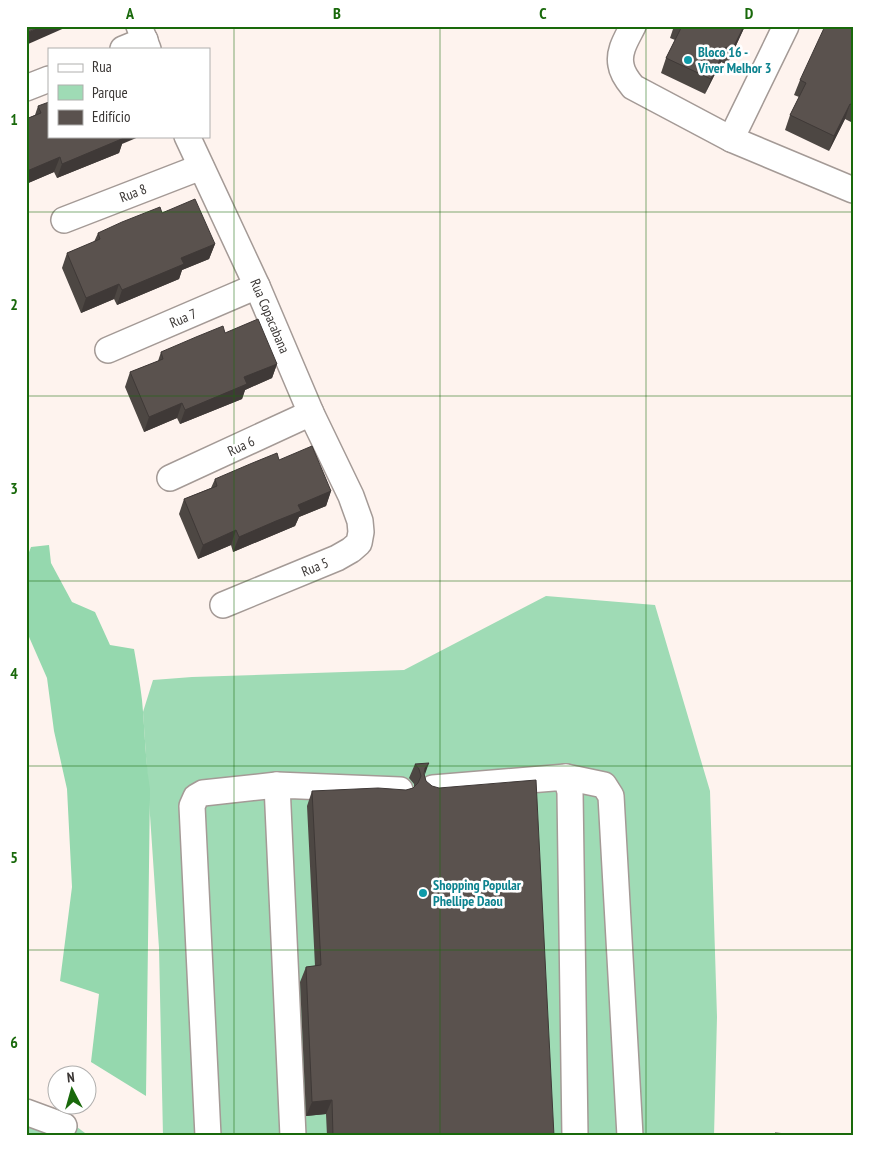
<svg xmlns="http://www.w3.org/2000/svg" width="879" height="1162" font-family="'PT Sans Narrow',sans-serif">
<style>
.green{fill:#9fdbb5}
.forest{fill:#95d8ae}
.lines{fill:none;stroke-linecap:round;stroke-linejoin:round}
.minor-casing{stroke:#a49a96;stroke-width:28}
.minor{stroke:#fff;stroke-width:25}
.wall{fill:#4d4743}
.shaded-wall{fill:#3f3937}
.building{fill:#5a524e;stroke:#3f3937}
.grid{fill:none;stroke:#19690b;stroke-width:1;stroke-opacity:0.55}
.culture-dot{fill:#0f9aa8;stroke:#fff;stroke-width:2}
.labels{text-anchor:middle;stroke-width:5;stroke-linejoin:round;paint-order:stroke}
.culture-label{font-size:14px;font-weight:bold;fill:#0d838f;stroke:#fff;text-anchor:start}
.street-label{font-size:14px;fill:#3a3634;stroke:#fff}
.neatline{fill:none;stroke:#19690b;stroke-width:2}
.grid-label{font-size:16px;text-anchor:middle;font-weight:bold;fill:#19690b}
</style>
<rect width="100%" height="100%" fill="#fef3ee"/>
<!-- green -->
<g class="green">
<path d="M546,596L655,605L710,791L717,1017L714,1136H163L159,948L143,712L153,680L192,677L404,670Z"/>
<path d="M26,1110L73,1124L89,1136H26Z"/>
</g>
<!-- forest -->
<path class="forest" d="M49,545L51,563L72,602L95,612L110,645L134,649C137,666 140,683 142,700C145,730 145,759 150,789L146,1096L91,1062L99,994L60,981L72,887L67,789L54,731L47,678L26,630V560L31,547Z"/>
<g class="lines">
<defs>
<g id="minor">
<path d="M139,26L148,49"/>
<path d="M633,26C627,38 618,51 621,65C622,73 628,81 633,87L731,139L853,190"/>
<path d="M123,49L145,40"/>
<path d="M26,88L49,79"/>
<path d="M187,136L257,286L311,413L351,496L360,521L361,532L359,543L351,550L337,558L223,605"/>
<path d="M731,139L786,26"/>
<path d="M64,220L201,167"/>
<path d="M108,350L257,286"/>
<path d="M170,478L311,413"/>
<path d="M566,777L604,785L611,796L630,1136"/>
<path d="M433,788L566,777L570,792L575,1136"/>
<path d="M26,1112L64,1126"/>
<path d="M208,1136L192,806L196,797L203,793L277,785"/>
<path d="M293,1136L277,785L400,790"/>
</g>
</defs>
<!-- minor casing -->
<use href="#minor" class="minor-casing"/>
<!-- minor -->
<use href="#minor" class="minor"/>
</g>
<!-- wall -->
<g class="wall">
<path d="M674,26H745L727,65L721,62L705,94L661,73L666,58L675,40L670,38Z"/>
<path d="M853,26V118L851,122L845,119L829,151L785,130L790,115L799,97L794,95L800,80Z"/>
<path d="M38,106L122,144L119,153L57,178L54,172L26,184V119L35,115Z"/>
<path d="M162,213L215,244L209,259L182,270L179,279L117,305L114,299L81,313L62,268L67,253L94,242L98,233Z"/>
<path d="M225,333L277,364L272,378L245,390L242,399L180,424L177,418L144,432L125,387L130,372L158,361L161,352Z"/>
<path d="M279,460L331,491L326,506L299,517L295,526L233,552L231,545L198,559L179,514L184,499L211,488L215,479Z"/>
<path d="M415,764L424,775L554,1136H327L326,1114L306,1116L300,982L306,967L315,966L307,806L312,791L406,790L413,788L414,787V784L409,778Z"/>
</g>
<!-- shaded-wall -->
<g class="shaded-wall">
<path d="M42,26H69L26,45V33Z"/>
<path d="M744,26H745L727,65L732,50Z"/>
<path d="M726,47L721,62L705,94L711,79Z"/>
<path d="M850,104L845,119L829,151L834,136Z"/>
<path d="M120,136H141L122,144L119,153L57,178L62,164Z"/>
<path d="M60,157L54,172L26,184L27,171Z"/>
<path d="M215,244L209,259L182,270L179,279L117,305L122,290L181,258Z"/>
<path d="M119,284L114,299L81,313L86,298Z"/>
<path d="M277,364L272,378L245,390L242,399L180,424L185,410L244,377Z"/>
<path d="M182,403L177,418L144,432L149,417Z"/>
<path d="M331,491L326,506L299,517L295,526L233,552L239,537L298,505Z"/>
<path d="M236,530L231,545L198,559L203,545Z"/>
<path d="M429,763L424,777L425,768Z"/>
<path d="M332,1100L326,1114L306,1116L312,1102Z"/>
</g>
<!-- building -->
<g class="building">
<path d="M26,26H42L26,33Z"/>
<path d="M682,26H744L732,50L726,47L711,79L666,58Z"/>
<path d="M825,26H853V105L850,104L834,136L790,115L806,83L800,80Z"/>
<path d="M49,102V136H124V138L62,164L60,157L27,171L26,119L41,113L38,106Z"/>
<path d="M195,199L215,244L181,258L184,264L122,290L119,284L86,298L67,253L100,239L98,233L122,222L160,207L162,213Z"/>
<path d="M258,319L277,364L244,377L247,384L185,410L182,403L149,417L130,372L163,359L161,352L196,337L223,326L225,333Z"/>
<path d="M312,446L331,491L298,505L301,511L276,521L239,537L236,530L203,545L184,499L217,486L215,479L250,464L277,453L279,460Z"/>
<path d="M429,763L425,768L424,774L426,781L432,786L439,788L536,780L554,1136H333L332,1100L312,1102L306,967L321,965L312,791L378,788L406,790L413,788L418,783L421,776L419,769L415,764Z"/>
<path d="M775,1133L812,1136H775Z"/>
</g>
<!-- grid -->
<path class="grid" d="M234,26V1136M440,26V1136M646,26V1136M26,212H853M26,396H853M26,581H853M26,766H853M26,950H853"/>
<!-- markers -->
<g class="culture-dot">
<circle cx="688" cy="60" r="5"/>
<circle cx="423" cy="893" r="5"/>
</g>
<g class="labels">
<!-- culture labels -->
<g class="culture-label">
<text x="698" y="57">Bloco 16 -<tspan x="698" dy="16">Viver Melhor 3</tspan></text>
<text x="433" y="890">Shopping Popular<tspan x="433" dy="16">Phellipe Daou</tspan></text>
</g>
<!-- street labels -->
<g class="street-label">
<text transform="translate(133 193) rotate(-21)" y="5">Rua 8</text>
<text transform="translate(270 316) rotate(67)" y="5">Rua Copacabana</text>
<text transform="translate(183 318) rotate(-23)" y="5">Rua 7</text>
<text transform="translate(241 446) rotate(-25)" y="5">Rua 6</text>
<text transform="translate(315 567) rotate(-22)" y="5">Rua 5</text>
</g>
</g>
<!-- border -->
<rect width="879" height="1162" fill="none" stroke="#ffffff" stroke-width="55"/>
<!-- legend -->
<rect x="48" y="48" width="162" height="90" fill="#ffffff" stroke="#b0afae"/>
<rect x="58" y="64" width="25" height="8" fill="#ffffff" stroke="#b0afae"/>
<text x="92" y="72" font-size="15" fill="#3a3634">Rua</text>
<rect x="58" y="85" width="25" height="15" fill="#9fdbb5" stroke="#b0afae"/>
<text x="92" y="98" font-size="15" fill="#3a3634">Parque</text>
<rect x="58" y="110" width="25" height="15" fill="#5a524e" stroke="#b0afae"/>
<text x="92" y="122" font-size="15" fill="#3a3634">Edifício</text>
<!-- north arrow -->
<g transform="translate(72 1090) rotate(354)"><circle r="24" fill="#ffffff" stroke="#b0afae"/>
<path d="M0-4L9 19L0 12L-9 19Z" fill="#19690b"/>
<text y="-8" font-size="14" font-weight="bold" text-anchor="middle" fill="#3a3634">N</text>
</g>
<rect x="28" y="28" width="824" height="1106" class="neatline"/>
<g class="grid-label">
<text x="130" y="19">A</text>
<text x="337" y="19">B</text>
<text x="543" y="19">C</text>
<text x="749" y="19">D</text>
<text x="14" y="125">1</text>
<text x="14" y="310">2</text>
<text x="14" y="494">3</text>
<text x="14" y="679">4</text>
<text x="14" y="863">5</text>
<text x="14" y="1048">6</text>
</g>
</svg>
